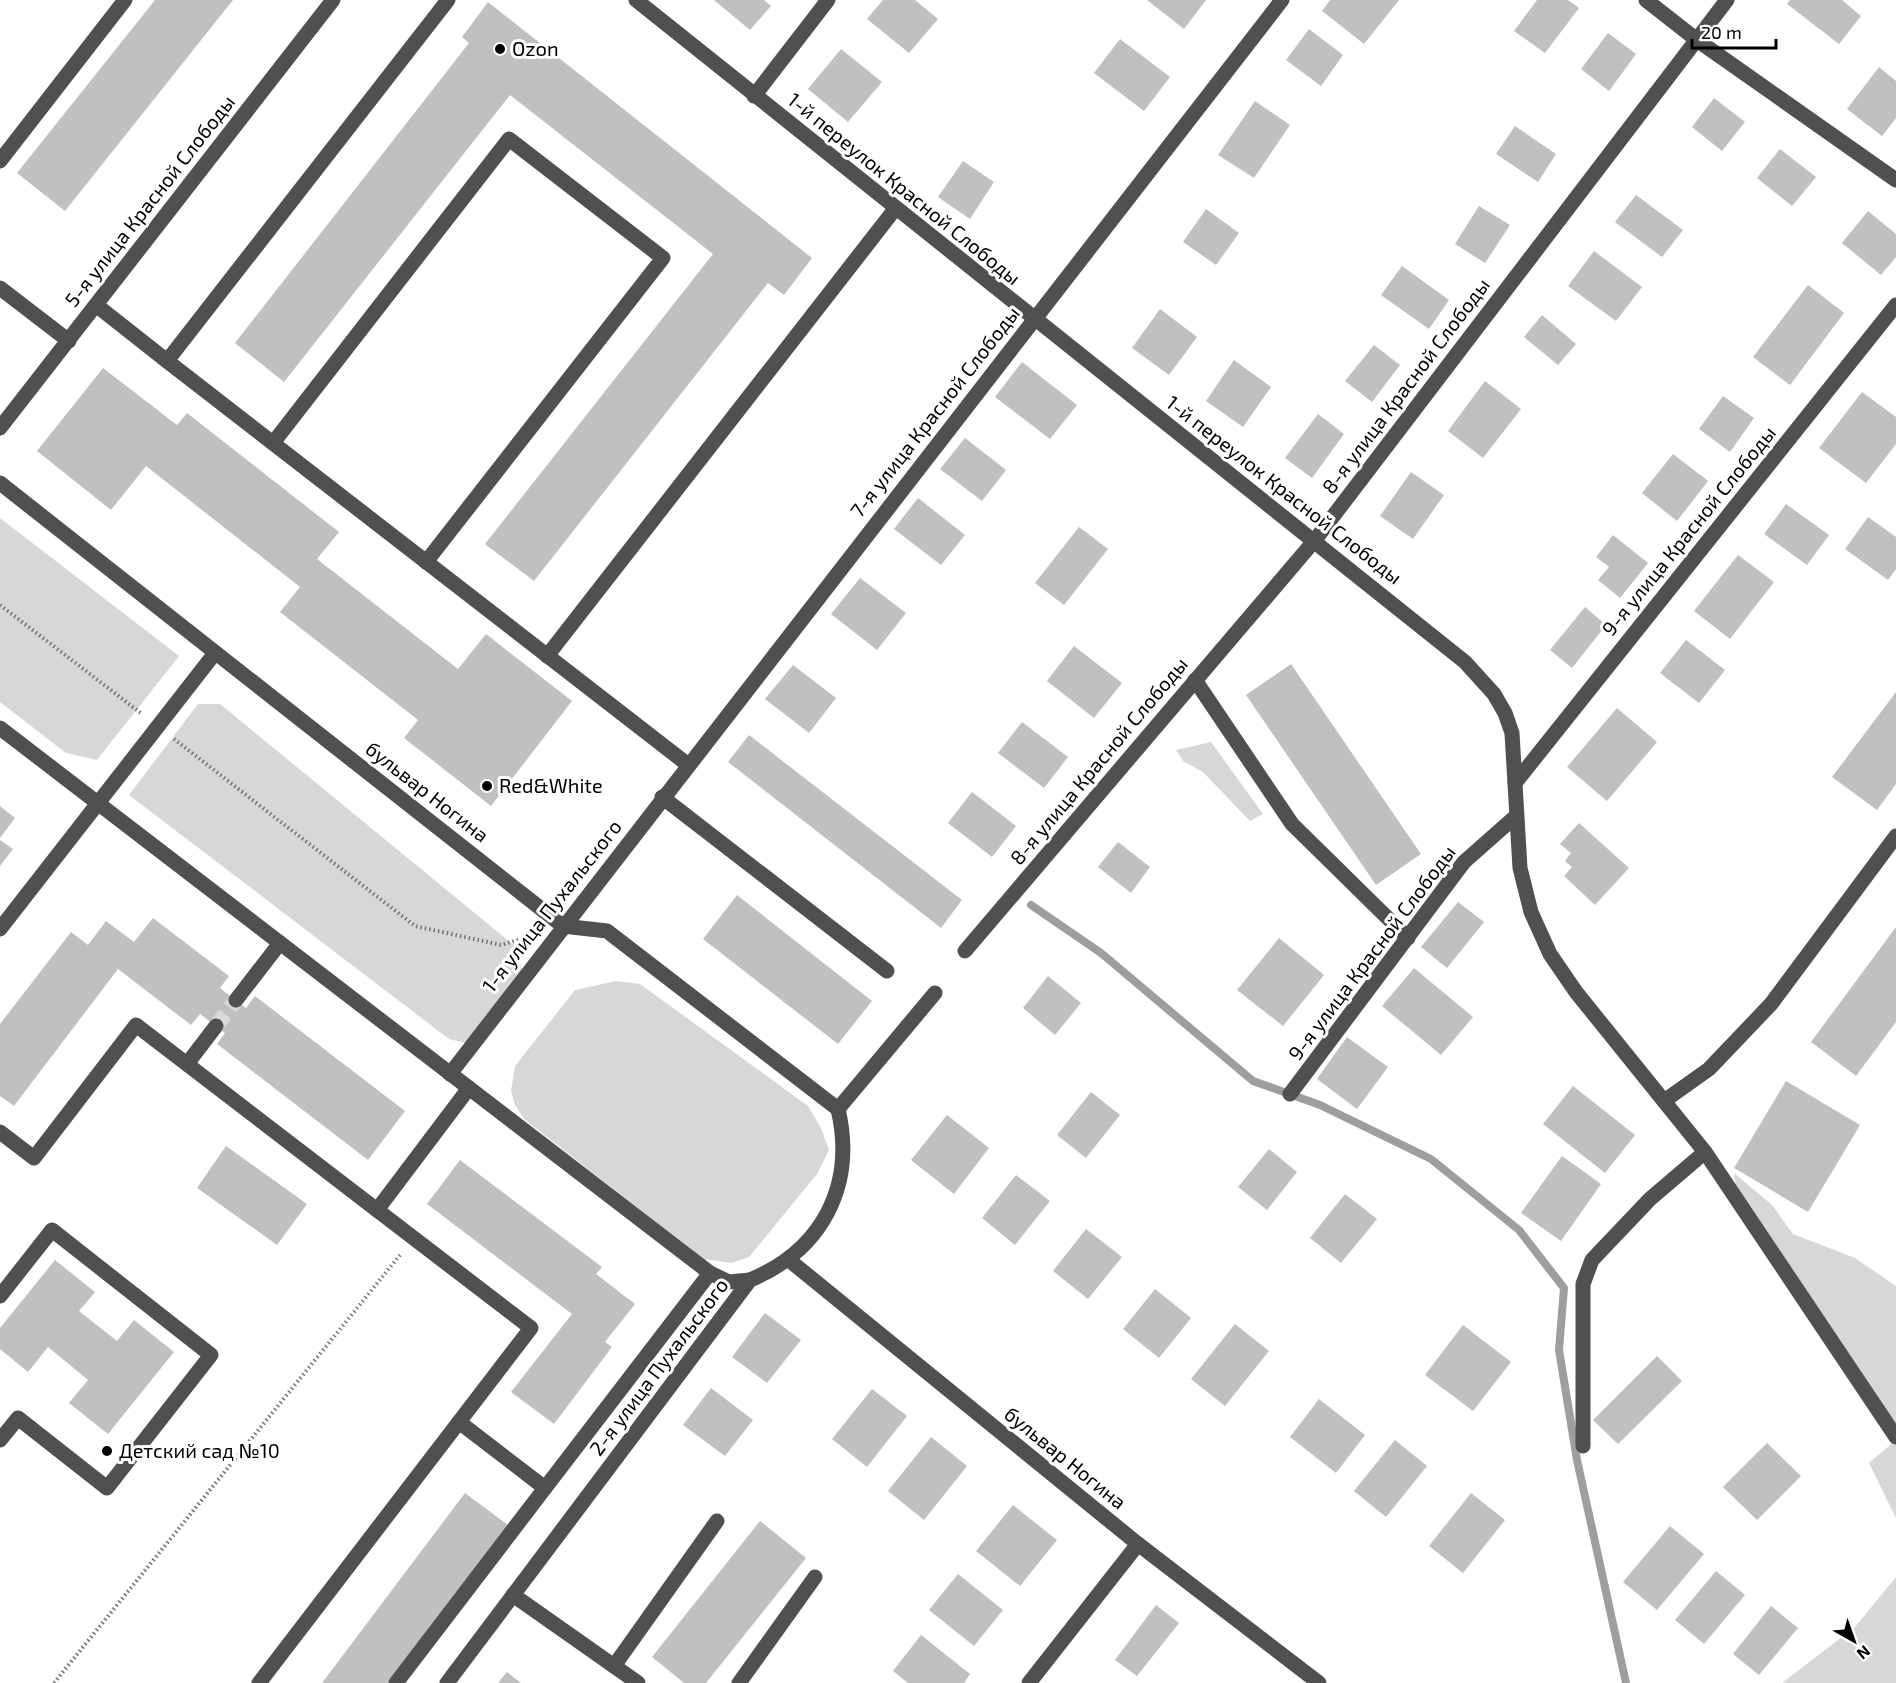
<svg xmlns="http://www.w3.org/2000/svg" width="1896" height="1683" font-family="'Exo 2',sans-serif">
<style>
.green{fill:#d7d7d7}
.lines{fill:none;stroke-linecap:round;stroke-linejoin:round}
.stream{stroke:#9e9e9e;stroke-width:8}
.building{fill:#c0c0c0}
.minor-tunnel{stroke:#d9d9d9;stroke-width:15;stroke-dasharray:15 8;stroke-linecap:butt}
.path{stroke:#727272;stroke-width:4;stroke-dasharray:1.5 3;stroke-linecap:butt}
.minor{stroke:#505050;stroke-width:15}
.poi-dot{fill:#000;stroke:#fff;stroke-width:2}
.labels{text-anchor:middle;stroke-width:6;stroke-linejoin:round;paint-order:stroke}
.poi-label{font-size:20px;fill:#000;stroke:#fff;text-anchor:start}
.street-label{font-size:20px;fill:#000;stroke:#fff}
</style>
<rect width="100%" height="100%" fill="#fff"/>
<!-- green -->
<g class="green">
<path d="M0,518L179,656L97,760L66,753L0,702Z"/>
<path d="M198,704H220L515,946L525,979L469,1044L449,1039L129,795Z"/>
<path d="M1211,742L1263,814L1250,821L1203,772L1183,761L1176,750Z"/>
<path d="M616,981L640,984L808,1106L821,1128L829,1150L817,1174L749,1257L731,1263L704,1259L525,1120L515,1105L511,1091L515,1066L575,990Z"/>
<path d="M1734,1173L1772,1205L1793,1234L1855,1258L1896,1286V1427L1737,1195Z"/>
<path d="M1896,1440V1518L1869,1463Z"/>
<path d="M1896,1577V1683H1782L1855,1627Z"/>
</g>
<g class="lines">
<!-- stream -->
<path class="stream" d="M1031,905L1101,953L1253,1081L1320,1105L1431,1159L1519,1230L1564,1288L1559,1350L1577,1460L1626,1683"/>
</g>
<!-- building -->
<g class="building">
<path d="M155,0H233L65,211L17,173Z"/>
<path d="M714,0H764L771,6L750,30Z"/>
<path d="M883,0H915L938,19L909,53L867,19Z"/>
<path d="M1147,0H1206L1184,29Z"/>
<path d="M1330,0H1399L1364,44L1322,11Z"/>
<path d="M1537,0H1568L1579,8L1545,53L1514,31Z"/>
<path d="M1790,0H1842L1861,16L1839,44L1787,4Z"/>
<path d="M488,2L812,258L784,295L768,283L534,581L485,544L713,254L510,95L284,382L235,343L469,43L462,37Z"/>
<path d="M1309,29L1343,55L1321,86L1286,60Z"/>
<path d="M1608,33L1636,54L1609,91L1581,69Z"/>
<path d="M1120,39L1170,77L1144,111L1094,73Z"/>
<path d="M841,49L882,82L848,122L808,89Z"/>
<path d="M1879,67L1896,81V118L1882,136L1847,109Z"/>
<path d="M1714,98L1745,122L1722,151L1692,127Z"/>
<path d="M1255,101L1290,125L1254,178L1218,155Z"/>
<path d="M1515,126L1556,154L1538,182L1496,154Z"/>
<path d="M1780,149L1816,177L1792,206L1757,178Z"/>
<path d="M963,161L994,182L970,219L938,197Z"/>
<path d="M1636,195L1683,230L1662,257L1615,222Z"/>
<path d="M1479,206L1510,225L1485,263L1455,244Z"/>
<path d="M1206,209L1239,233L1216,265L1183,242Z"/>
<path d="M1868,211L1896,234V257L1881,275L1842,243Z"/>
<path d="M1594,251L1642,287L1616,321L1568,286Z"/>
<path d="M1402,266L1449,300L1429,329L1381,295Z"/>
<path d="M1808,285L1844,313L1790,385L1753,357Z"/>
<path d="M1160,309L1197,337L1169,375L1132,348Z"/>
<path d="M1542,315L1576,344L1558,365L1524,337Z"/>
<path d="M1374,345L1400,365L1372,402L1345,381Z"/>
<path d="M1234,360L1271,387L1243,427L1206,401Z"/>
<path d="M1022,362L1077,405L1050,439L995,397Z"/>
<path d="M103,368L177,425L187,413L339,532L317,559L458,669L486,634L572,701L491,806L404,738L418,720L280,612L300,587L146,466L111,510L37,451Z"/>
<path d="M1485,381L1521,409L1483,458L1448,431Z"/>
<path d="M1862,392L1896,417V444L1866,483L1819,448Z"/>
<path d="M1723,396L1754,418L1730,452L1699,429Z"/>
<path d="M1318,414L1344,434L1312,478L1285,458Z"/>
<path d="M965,438L1006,470L982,501L940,469Z"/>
<path d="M1673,454L1708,481L1677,521L1642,493Z"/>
<path d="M1411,472L1444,495L1413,539L1380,516Z"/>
<path d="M918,498L965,535L941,565L894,529Z"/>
<path d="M1786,504L1829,535L1807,565L1764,534Z"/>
<path d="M1868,517L1896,537V569L1888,580L1845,549Z"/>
<path d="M1079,527L1108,549L1064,605L1035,583Z"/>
<path d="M1613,535L1648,563L1620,598L1598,580L1609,567L1596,557Z"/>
<path d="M1738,555L1774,582L1730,639L1694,611Z"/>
<path d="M860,578L906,613L877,650L831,614Z"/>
<path d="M1585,607L1606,625L1572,668L1550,650Z"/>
<path d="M1686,640L1725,670L1699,703L1660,673Z"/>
<path d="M1074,646L1122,683L1094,718L1047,681Z"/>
<path d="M1291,664L1421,854L1376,885L1246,695Z"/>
<path d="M793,665L836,698L809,733L765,699Z"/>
<path d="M1896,692V784L1877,810L1832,777Z"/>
<path d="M1617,708L1657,742L1607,801L1567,767Z"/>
<path d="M1022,722L1068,757L1044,788L998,753Z"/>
<path d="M749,735L962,900L941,928L728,762Z"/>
<path d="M972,792L1016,826L992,857L948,823Z"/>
<path d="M0,806L15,818L0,838Z"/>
<path d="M1579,823L1629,868L1595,905L1564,876L1572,867L1565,861L1571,853L1560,844Z"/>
<path d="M0,840L13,849L0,866Z"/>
<path d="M1118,842L1150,867L1131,893L1098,867Z"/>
<path d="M737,895L872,1001L838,1044L703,939Z"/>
<path d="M1458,902L1484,922L1447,968L1421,947Z"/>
<path d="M153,918L229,976L220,988L246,1008L255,996L405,1111L368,1160L217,1044L225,1033L200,1014L191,1025L118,969L14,1106L0,1096V1024L71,932L88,945L106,921L134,942Z"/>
<path d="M1896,927V1022L1856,1076L1811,1042Z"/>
<path d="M1279,938L1324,975L1283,1026L1237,990Z"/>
<path d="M1414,968L1473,1017L1441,1055L1382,1006Z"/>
<path d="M1048,976L1081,1003L1055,1035L1023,1008Z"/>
<path d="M1347,1037L1388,1067L1357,1109L1317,1079Z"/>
<path d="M1786,1081L1860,1125L1808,1212L1734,1168Z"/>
<path d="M1573,1086L1635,1135L1605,1173L1543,1124Z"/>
<path d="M1091,1092L1120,1115L1086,1158L1057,1135Z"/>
<path d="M947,1115L989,1148L954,1194L911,1160Z"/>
<path d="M226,1146L307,1204L277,1245L197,1188Z"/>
<path d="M1269,1149L1297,1172L1267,1210L1238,1187Z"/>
<path d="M1562,1156L1601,1184L1561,1241L1521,1213Z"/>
<path d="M460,1160L602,1267L596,1274L635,1304L605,1342L612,1347L554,1424L511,1392L572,1314L427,1204Z"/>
<path d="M1016,1175L1050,1201L1015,1245L982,1218Z"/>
<path d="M1345,1194L1377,1219L1341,1263L1310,1238Z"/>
<path d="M1086,1229L1122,1257L1088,1299L1053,1271Z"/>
<path d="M55,1260L95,1292L79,1311L117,1341L134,1320L174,1352L108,1434L69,1403L88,1380L48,1347L28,1372L0,1349V1328Z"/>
<path d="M1155,1289L1191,1318L1159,1358L1123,1329Z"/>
<path d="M765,1313L801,1340L767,1383L732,1357Z"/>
<path d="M1235,1324L1269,1351L1225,1406L1191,1379Z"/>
<path d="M1463,1325L1511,1362L1473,1411L1425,1375Z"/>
<path d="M1657,1356L1682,1381L1618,1444L1593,1420Z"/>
<path d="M711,1388L753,1420L725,1456L683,1425Z"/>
<path d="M872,1389L907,1416L867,1467L832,1439Z"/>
<path d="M1319,1399L1365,1435L1336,1473L1290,1437Z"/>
<path d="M931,1437L967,1466L924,1520L888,1491Z"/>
<path d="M1395,1440L1427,1466L1386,1517L1354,1491Z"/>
<path d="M1767,1443L1801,1476L1757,1520L1723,1487Z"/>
<path d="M465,1493L508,1525L389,1683H322Z"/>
<path d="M1471,1493L1505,1520L1463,1573L1429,1546Z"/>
<path d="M1013,1505L1057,1540L1020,1586L976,1551Z"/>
<path d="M760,1521L806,1558L706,1683H684L652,1657Z"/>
<path d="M1670,1526L1704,1554L1657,1610L1623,1582Z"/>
<path d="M1716,1571L1745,1595L1704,1644L1675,1620Z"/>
<path d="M958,1574L1003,1610L974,1646L929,1610Z"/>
<path d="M1156,1605L1179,1623L1137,1676L1115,1660Z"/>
<path d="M1771,1606L1798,1628L1759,1675L1733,1654Z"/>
<path d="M921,1635L970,1674L964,1683H908L893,1671Z"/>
<path d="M507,1672L521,1683H498Z"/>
</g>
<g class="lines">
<!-- minor-tunnel -->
<path class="minor-tunnel" d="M216,1026L236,1000"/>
<!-- path -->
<g class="path">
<path d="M0,605L142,714"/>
<path d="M174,739L415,926L501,945L528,937"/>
<path d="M54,1683L400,1255"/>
</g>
<!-- minor -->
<g class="minor">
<path d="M448,0L167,361L687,764"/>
<path d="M636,0L1465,662L1494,694L1505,713L1512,733L1520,868L1531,912L1550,954L1576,992L1705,1152L1896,1437"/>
<path d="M1646,0L1697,40L1896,180"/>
<path d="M754,96L828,0"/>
<path d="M0,161L125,0"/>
<path d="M0,288L69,341"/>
<path d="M96,305L167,361"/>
<path d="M0,428L333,0"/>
<path d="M273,443L509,139L663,258L426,562"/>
<path d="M0,483L563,926L607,931L838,1109"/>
<path d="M547,656L895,209"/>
<path d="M1195,680L1292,824L1408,938"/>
<path d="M0,728L710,1273L729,1282L750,1280"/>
<path d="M1515,783L1896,305"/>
<path d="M662,797L887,971"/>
<path d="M0,929L215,653"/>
<path d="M965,951L1315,540L1727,0"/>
<path d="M236,1000L280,943"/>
<path d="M187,1064L216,1026"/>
<path d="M450,1074L1282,0"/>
<path d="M1290,1094L1464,862L1516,816"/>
<path d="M1664,1101L1709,1069L1771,1004L1896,836"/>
<path d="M838,1109L935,993"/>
<path d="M0,1132L34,1158L136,1025L377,1210"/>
<path d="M789,1260L1138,1544L1319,1683"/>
<path d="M0,1296L52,1230L211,1355L107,1488L18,1418L0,1440"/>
<path d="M459,1422L545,1488L710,1273"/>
<path d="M1583,1446V1284L1592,1260L1650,1199L1705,1152"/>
<path d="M513,1595L638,1683"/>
<path d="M614,1666L717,1521"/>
<path d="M259,1683L531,1328L377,1210L469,1088"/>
<path d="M396,1683L545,1488"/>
<path d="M447,1683L750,1280C822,1250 856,1186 838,1109"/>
<path d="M739,1683L815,1577"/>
<path d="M1029,1683L1138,1544"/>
</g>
</g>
<!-- markers -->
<g class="poi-dot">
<circle cx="500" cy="49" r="6"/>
<circle cx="487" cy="786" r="6"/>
<circle cx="107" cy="1451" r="6"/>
</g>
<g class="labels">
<!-- poi labels -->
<g class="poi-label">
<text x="512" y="56">Ozon</text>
<text x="499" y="793">Red&amp;White</text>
<text x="119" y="1458">Детский сад №10</text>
</g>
<!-- street labels -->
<g class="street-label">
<text transform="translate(904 189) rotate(39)" y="7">1-й переулок Красной Слободы</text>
<text transform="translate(150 201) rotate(-52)" y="7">5-я улица Красной Слободы</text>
<text transform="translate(1406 386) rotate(-53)" y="7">8-я улица Красной Слободы</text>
<text transform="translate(935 412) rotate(-52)" y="7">7-я улица Красной Слободы</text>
<text transform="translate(1284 490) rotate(38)" y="7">1-й переулок Красной Слободы</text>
<text transform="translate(1689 531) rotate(-51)" y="7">9-я улица Красной Слободы</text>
<text transform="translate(1099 761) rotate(-50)" y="7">8-я улица Красной Слободы</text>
<text transform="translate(427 792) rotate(38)" y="7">бульвар Ногина</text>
<text transform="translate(552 906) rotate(-52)" y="7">1-я улица Пухальского</text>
<text transform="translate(1372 953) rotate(-53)" y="7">9-я улица Красной Слободы</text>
<text transform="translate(659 1367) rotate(-53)" y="7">2-я улица Пухальского</text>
<text transform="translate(1065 1458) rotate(39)" y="7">бульвар Ногина</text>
</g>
</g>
<!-- north arrow -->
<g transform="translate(1854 1641) rotate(140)" stroke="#ffffff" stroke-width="4.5" paint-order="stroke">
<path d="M0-4.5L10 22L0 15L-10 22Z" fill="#000000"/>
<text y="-9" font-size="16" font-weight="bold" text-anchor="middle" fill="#000000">N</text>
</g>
<!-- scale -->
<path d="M1692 39v9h84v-9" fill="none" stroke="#000000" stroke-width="3"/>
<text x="1701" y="39" font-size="18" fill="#000000" stroke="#ffffff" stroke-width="4.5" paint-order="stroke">20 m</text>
</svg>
